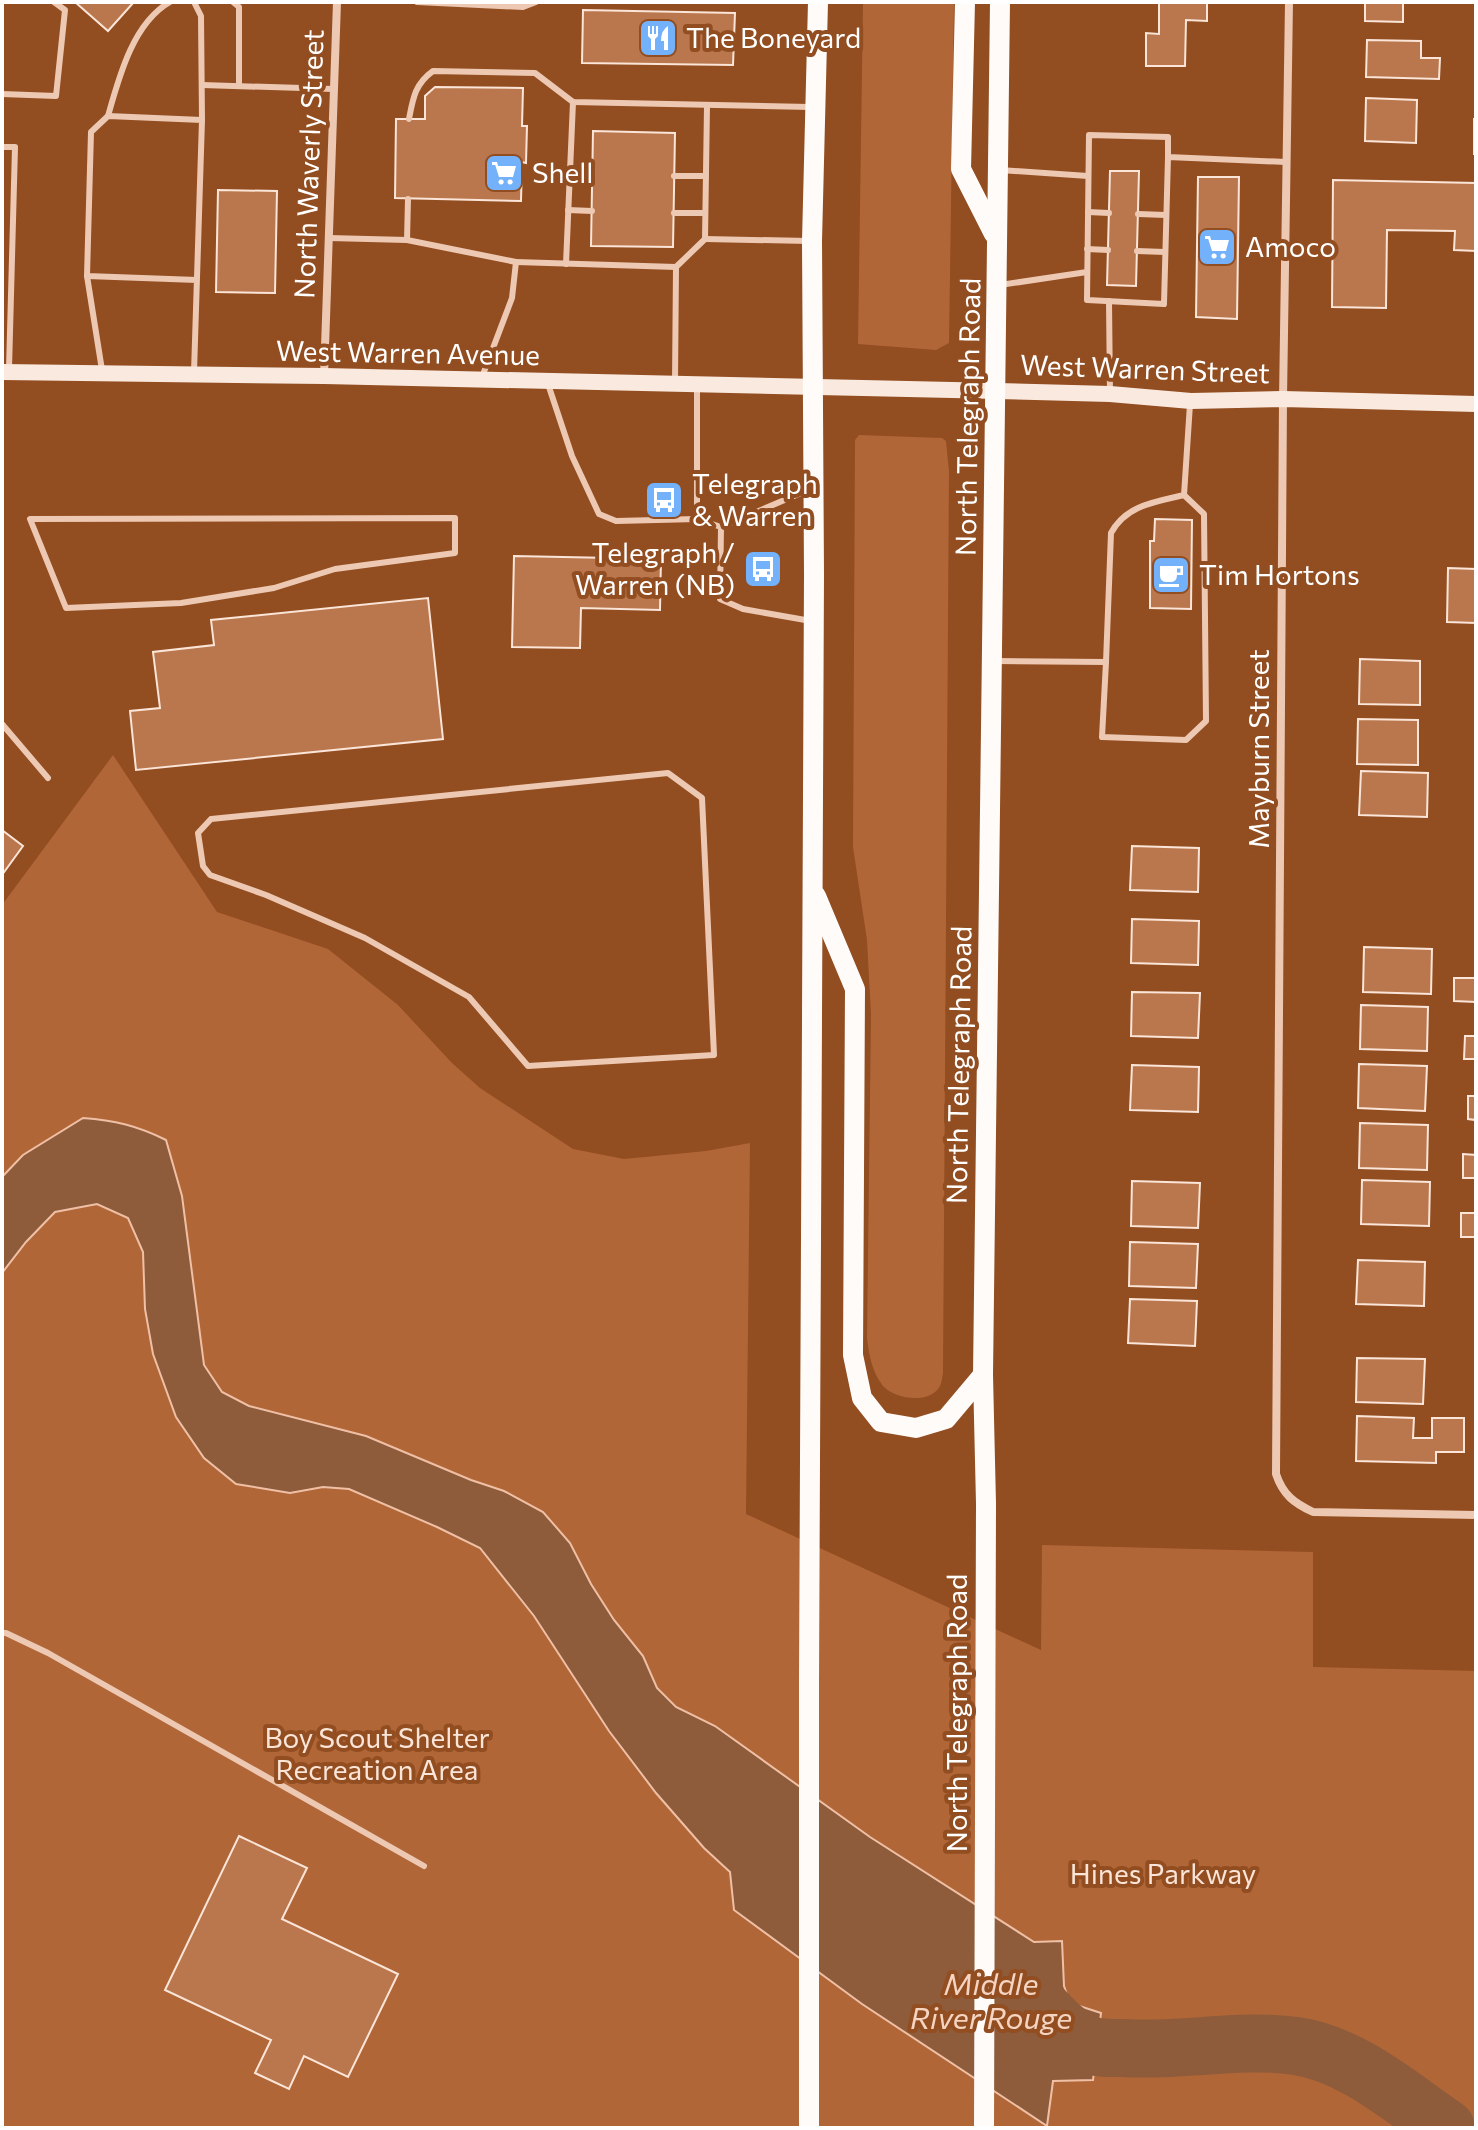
<svg xmlns="http://www.w3.org/2000/svg" width="1478" height="2130" font-family="Commissioner,sans-serif">
<style>
.green{fill:#b16638}
.water{fill:#8e5c3b;stroke:#efc0a6;stroke-width:2}
.lines{fill:none;stroke-linecap:round;stroke-linejoin:round}
.river{stroke:#8e5c3b;stroke-width:58}
.building{fill:#ba774d;stroke:#fae5d8;stroke-width:2}
.service{stroke:#edc8b2;stroke-width:6}
.minor{stroke:#edc8b2;stroke-width:8}
.secondary{stroke:#fae9df;stroke-width:16}
.primary{stroke:#fffbf9;stroke-width:20}
.labels{text-anchor:middle;stroke-width:8;stroke-linejoin:round;paint-order:stroke}
.poi-label{font-size:28px;fill:#fff;stroke:#924d20;text-anchor:start}
.street-label{font-size:28px;fill:#fff;stroke:#924d20}
.park-label{font-size:28px;fill:#fae5d8;stroke:#924d20}
.water-label{font-size:30px;font-style:italic;fill:#f5d4c1;stroke:#924d20}
</style>
<rect width="100%" height="100%" fill="#924d20"/>
<!-- green -->
<g class="green">
<path d="M863,2H954L949,343L936,350L858,344Z"/>
<path d="M859,435L942,438L946,441L949,472L943,1373C942,1377 942,1382 940,1386C930,1405 895,1399 883,1386C872,1372 869,1355 867,1338L871,1015L867,940L853,847L855,440Z"/>
<path d="M113,755L217,912L328,949L398,1005L452,1063L480,1088L573,1149L624,1159L706,1151L750,1143L746,1514L1041,1650L1042,1545L1313,1552V1667L1476,1671V2128H2V905Z"/>
</g>
<!-- water -->
<path class="water" d="M83,1118C114,1120 138,1126 166,1140L182,1196L204,1365L222,1392L249,1406L366,1436L471,1480L504,1491L543,1512L570,1543L591,1584L614,1620L643,1656L657,1688L676,1707L715,1726L870,1837L1034,1942L1062,1941L1064,1986L1070,2003L1101,2013L1093,2080L1053,2081L1047,2126L862,2004L734,1910L730,1872L704,1848L656,1793L609,1731L534,1616L480,1548L437,1527L349,1489L323,1487L290,1493L236,1484L204,1458L176,1417L153,1354L145,1309L143,1252L128,1218L97,1204L55,1212L26,1242L2,1273V1177L23,1155Z"/>
<g class="lines">
<!-- river -->
<path class="river" d="M1036,2001C1050,2017 1067,2036 1087,2044C1098,2049 1112,2048 1124,2048C1181,2052 1239,2038 1296,2046C1352,2054 1400,2097 1446,2128"/>
</g>
<!-- building -->
<g class="building">
<path d="M75,2H134L108,31Z"/>
<path d="M1159,2H1207V21L1186,20L1185,66H1146V33L1159,34Z"/>
<path d="M1365,2H1403V22L1365,21Z"/>
<path d="M583,10L735,13L733,65L582,63Z"/>
<path d="M1367,40L1421,41V58H1440L1439,79L1366,77Z"/>
<path d="M435,87L523,88L522,126H527L526,163L522,162L521,201L395,198L396,119H425V96Z"/>
<path d="M1366,98L1417,100L1416,143L1365,141Z"/>
<rect x="1474" y="119" width="2" height="35"/>
<path d="M593,131L675,133L673,247L591,246Z"/>
<path d="M1110,171H1139L1136,286L1107,285Z"/>
<path d="M1198,177H1239L1237,319L1196,317Z"/>
<path d="M1333,180L1476,183V251L1454,250L1455,231L1387,230L1386,308L1332,307Z"/>
<path d="M218,190L277,191L275,293L216,292Z"/>
<path d="M1155,519L1192,520L1191,609L1150,608V541H1154Z"/>
<path d="M514,556L661,559L660,610L581,608L580,648L512,647Z"/>
<path d="M1448,568L1476,569V623L1447,622Z"/>
<path d="M428,598L443,739L136,770L130,711L160,708L153,652L214,645L211,620Z"/>
<path d="M1360,659L1420,661V705L1359,704Z"/>
<path d="M1358,719L1418,720V765L1357,764Z"/>
<path d="M1361,771L1428,773L1427,817L1359,815Z"/>
<path d="M2,830L23,846L2,875Z"/>
<path d="M1132,846L1199,848L1198,892L1130,890Z"/>
<path d="M1132,919L1199,921L1198,965L1131,963Z"/>
<path d="M1364,947L1432,949L1431,994L1363,992Z"/>
<path d="M1454,978H1476V1002L1454,1001Z"/>
<path d="M1132,992L1200,993L1198,1038L1131,1036Z"/>
<path d="M1361,1005L1428,1007L1427,1051L1360,1049Z"/>
<path d="M1465,1036H1476V1059H1464Z"/>
<path d="M1359,1064L1427,1066L1425,1111L1358,1108Z"/>
<path d="M1132,1065L1199,1067L1198,1112L1130,1110Z"/>
<path d="M1468,1096H1476V1120L1468,1119Z"/>
<path d="M1360,1123L1428,1125L1427,1170L1359,1168Z"/>
<path d="M1463,1154L1476,1155V1178H1463Z"/>
<path d="M1362,1180L1430,1182L1429,1226L1361,1224Z"/>
<path d="M1132,1181L1200,1183L1198,1228L1131,1226Z"/>
<rect x="1461" y="1213" width="15" height="24"/>
<path d="M1130,1242L1198,1244L1196,1288L1129,1286Z"/>
<path d="M1358,1260L1425,1262L1424,1306L1356,1304Z"/>
<path d="M1130,1299L1197,1301L1195,1346L1128,1343Z"/>
<path d="M1357,1358L1425,1359L1423,1404L1356,1402Z"/>
<path d="M1357,1416L1414,1418L1413,1438H1432V1418H1464V1452H1436V1463L1356,1461Z"/>
<path d="M239,1836L307,1868L282,1919L398,1974L348,2077L304,2056L289,2089L255,2073L271,2040L165,1990Z"/>
</g>
<g class="lines">
<!-- service -->
<g class="service">
<path d="M194,2L201,16L202,120"/>
<path d="M233,2L239,7V86"/>
<path d="M417,2L523,7L536,2"/>
<path d="M202,85L334,89"/>
<path d="M2,94L56,96L65,10L54,2"/>
<path d="M108,116C119,77 133,23 170,2"/>
<path d="M409,119C413,98 415,84 433,71L535,73L573,102L810,107"/>
<path d="M2,147H15L9,369"/>
<path d="M1168,157V137L1089,135L1087,300L1164,304L1168,157L1286,162"/>
<path d="M1000,170L1088,176"/>
<path d="M570,172L592,173"/>
<path d="M674,176H706"/>
<path d="M568,210L592,211"/>
<path d="M1088,212L1109,213"/>
<path d="M674,213H705"/>
<path d="M1138,214L1166,215"/>
<path d="M329,238L407,240L516,262L512,298L482,377"/>
<path d="M705,239L809,241"/>
<path d="M407,240L408,199"/>
<path d="M1087,249L1108,250"/>
<path d="M1137,251L1165,252"/>
<path d="M516,262L676,267L705,239L707,106"/>
<path d="M566,264L573,102"/>
<path d="M87,276L102,370"/>
<path d="M1000,285L1087,272"/>
<path d="M1109,301L1110,394"/>
<path d="M194,372L202,120L108,116L91,132L87,276L197,280"/>
<path d="M675,381L676,267"/>
<path d="M548,384L572,456L599,514L616,521L697,519L721,527"/>
<path d="M697,387V519"/>
<path d="M808,490L721,527L720,599L743,609L811,621"/>
<path d="M455,518V553L335,569L274,588L181,603L66,608L30,519Z"/>
<path d="M996,661L1106,662L1111,533C1126,505 1155,502 1184,495L1190,404"/>
<path d="M1106,662L1102,737L1186,740L1206,721L1204,514L1184,495"/>
<path d="M2,724L48,778"/>
<path d="M668,773L702,798L714,1055L528,1066L469,997L365,938L266,895L210,875L203,866L198,833L211,819Z"/>
<path d="M2,1633H6L48,1653L424,1866"/>
</g>
<!-- minor -->
<g class="minor">
<path d="M1289,2L1283,399L1276,1474C1283,1495 1294,1503 1313,1512L1476,1515"/>
<path d="M324,376L337,2"/>
</g>
<!-- secondary -->
<path class="secondary" d="M2,372L324,376L997,391L1110,394L1191,401L1283,399L1476,404"/>
<!-- primary -->
<g class="primary">
<path d="M965,2L961,169L994,234"/>
<path d="M816,896L855,989L853,1355L862,1398L881,1422L916,1428L946,1419L983,1375"/>
<path d="M809,2128V1680L814,574L812,241L818,2"/>
<path d="M984,2128L986,1504L983,1375L1000,2"/>
</g>
</g>
<!-- icons -->
<defs>
<symbol id="restaurant-square" viewBox="-11 -11 22 22"><rect x="-9" y="-9" width="18" height="18" rx="4" fill="#73b1fa" stroke="#924d20"/><path d="M-5-6h1v4h1v-4h1v4h1v-4h1v5L-1.5 .5V6h-2V.5L-5-1ZM5-6V6H3V1.5H1.5Q1.5-4 5-6Z" fill="#fff"/></symbol>
<symbol id="supermarket-square" viewBox="-11 -11 22 22"><rect x="-9" y="-9" width="18" height="18" rx="4" fill="#73b1fa" stroke="#924d20"/><path d="M-6-5.5h2.5l.6 2H6L4.5 2H-2.5L-4.4-4H-6ZM-1.5 3.2a1.3 1.3 0 1 0 .1 0ZM3 3.2a1.3 1.3 0 1 0 .1 0Z" fill="#fff"/></symbol>
<symbol id="bus-square" viewBox="-11 -11 22 22"><rect x="-9" y="-9" width="18" height="18" rx="4" fill="#73b1fa" stroke="#924d20"/><path d="M-5-6H5V4H4V6H2V4H-2V6H-4V4H-5ZM-3.5-4V0h7V-4ZM-3.5 1.2v1.5H-2V1.2ZM2 1.2v1.5H3.5V1.2Z" fill="#fff"/></symbol>
<symbol id="cafe-square" viewBox="-11 -11 22 22"><rect x="-9" y="-9" width="18" height="18" rx="4" fill="#73b1fa" stroke="#924d20"/><path d="M-5.5-4.5H6V0H3Q3 3.5 0 3.5H-2.5Q-5.5 3.5-5.5 0ZM3-3.2v2h1.7v-2ZM-6 4.5H4V6H-6Z" fill="#fff"/></symbol>
</defs>
<g fill-rule="evenodd">
<use href="#restaurant-square" x="636" y="16" width="44" height="44"/>
<use href="#supermarket-square" x="482" y="151" width="44" height="44"/>
<use href="#supermarket-square" x="1195" y="225" width="44" height="44"/>
<use href="#bus-square" x="642" y="478" width="44" height="44"/>
<use href="#bus-square" x="741" y="547" width="44" height="44"/>
<use href="#cafe-square" x="1149" y="553" width="44" height="44"/>
</g>
<g class="labels">
<!-- poi labels -->
<g class="poi-label">
<text x="686" y="48">The Boneyard</text>
<text x="532" y="183">Shell</text>
<text x="1245" y="257">Amoco</text>
<text x="692" y="494">Telegraph<tspan x="692" dy="32">&amp; Warren</tspan></text>
<text x="735" y="563" text-anchor="end">Telegraph /<tspan x="735" dy="32">Warren (NB)</tspan></text>
<text x="1199" y="585">Tim Hortons</text>
</g>
<!-- street labels -->
<g class="street-label">
<text transform="translate(309 164) rotate(-88)" y="10">North Waverly Street</text>
<text transform="translate(408 353) rotate(1)" y="10">West Warren Avenue</text>
<text transform="translate(1145 369) rotate(2)" y="10">West Warren Street</text>
<text transform="translate(968 417) rotate(-89)" y="10">North Telegraph Road</text>
<text transform="translate(1259 749) rotate(-90)" y="10">Mayburn Street</text>
<text transform="translate(959 1065) rotate(-89)" y="10">North Telegraph Road</text>
<text transform="translate(957 1713) rotate(-90)" y="10">North Telegraph Road</text>
</g>
<!-- park labels -->
<g class="park-label">
<text x="377" y="1748">Boy Scout Shelter<tspan x="377" dy="32">Recreation Area</tspan></text>
<text x="1163" y="1884">Hines Parkway</text>
</g>
<!-- water labels -->
<g class="water-label">
<text x="991" y="1995">Middle<tspan x="991" dy="34">River Rouge</tspan></text>
</g>
</g>
<!-- border -->
<rect width="1478" height="2130" fill="none" stroke="#ffffff" stroke-width="8"/>
</svg>
